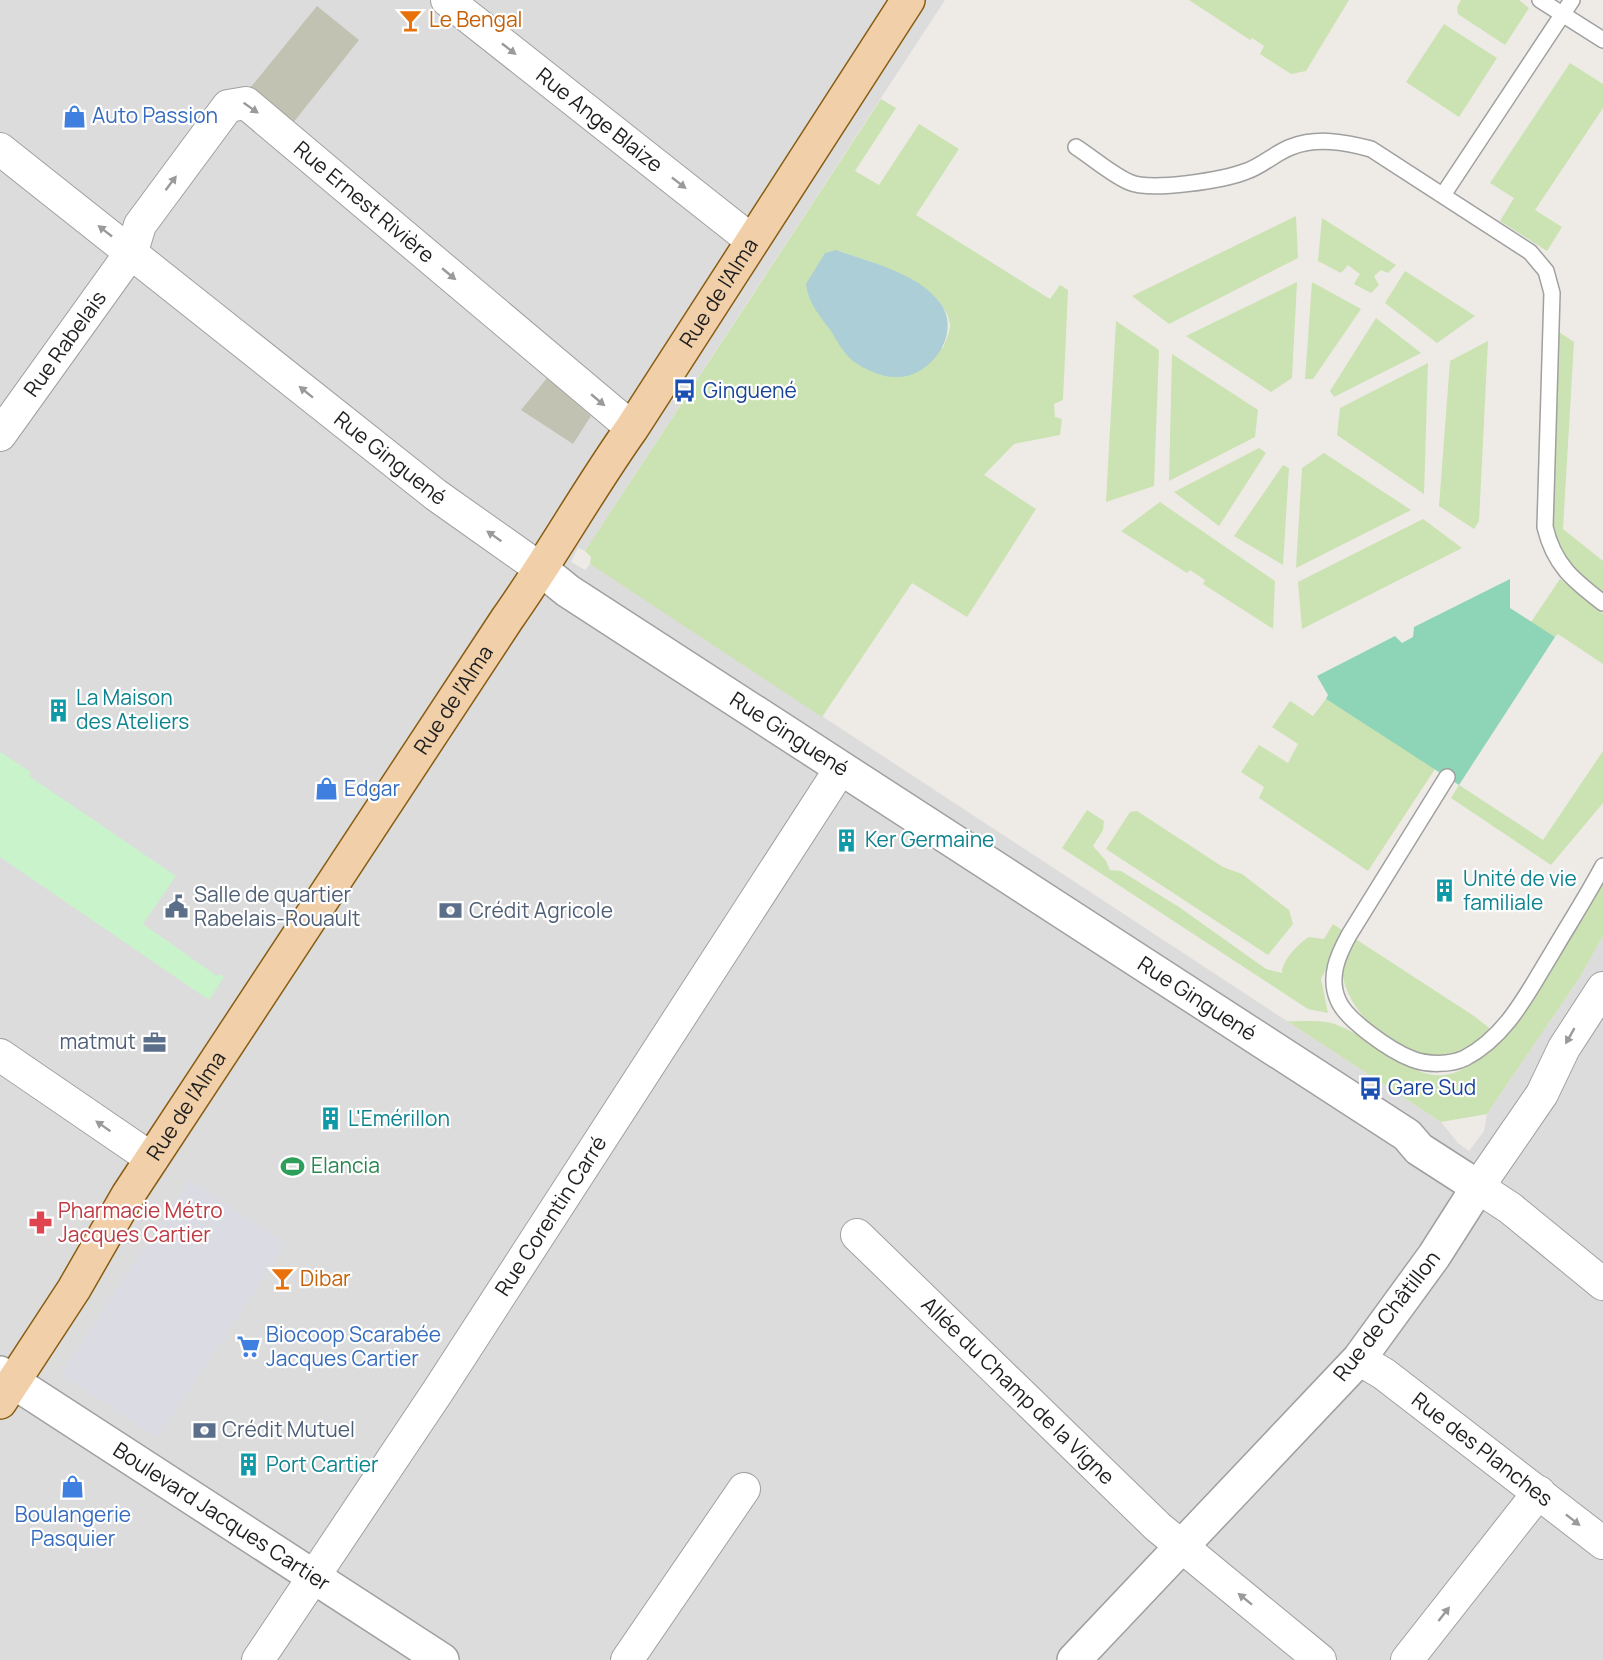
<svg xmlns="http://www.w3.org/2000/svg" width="1603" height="1660" font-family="Manrope,sans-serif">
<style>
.residential{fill:#dddcdc}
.construction{fill:#c2c2b3}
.grass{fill:#cbe2b2;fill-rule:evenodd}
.park{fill:#c9f3cb}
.pitch{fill:#8ed4b7}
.plaza{fill:#dbdbe4}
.water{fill:#acced7}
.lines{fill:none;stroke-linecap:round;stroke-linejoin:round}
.service-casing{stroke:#a0a0a0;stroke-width:18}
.minor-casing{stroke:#a0a0a0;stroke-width:34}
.tertiary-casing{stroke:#a0a0a0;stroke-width:36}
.primary-casing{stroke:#885d12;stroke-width:36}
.service{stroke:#fff;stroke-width:15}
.minor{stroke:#fff;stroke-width:32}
.tertiary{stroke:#fff;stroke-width:33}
.primary{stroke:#f1d0a9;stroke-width:33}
.oneway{fill:#9a9a9a}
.labels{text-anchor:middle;stroke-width:4.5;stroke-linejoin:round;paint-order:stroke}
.food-label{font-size:21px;fill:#c56008;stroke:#fff;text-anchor:start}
.shop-label{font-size:21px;fill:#366cbe;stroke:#fff;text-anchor:start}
.street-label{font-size:21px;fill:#1f1f1f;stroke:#fff}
.transit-label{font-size:21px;fill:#164399;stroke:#fff;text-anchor:start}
.culture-label{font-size:21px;fill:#0d838f;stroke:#fff;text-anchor:start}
.service-label{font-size:21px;fill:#4e5e75;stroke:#fff;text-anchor:start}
.leisure-label{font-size:21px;fill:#27864d;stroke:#fff;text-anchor:start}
.health-label{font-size:21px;fill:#be3a42;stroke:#fff;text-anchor:start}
</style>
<rect width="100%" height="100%" fill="#eeebe6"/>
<!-- residential -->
<path class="residential" d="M0,0H945L585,551L578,548L571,562L585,570L590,564L1441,1122L1458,1143L1469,1151L1484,1131L1487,1114L1580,977L1603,936V1660H0Z"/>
<!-- construction -->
<g class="construction">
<path d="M317,6L359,40L293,123L251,87Z"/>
<path d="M547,378L591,416L573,444L521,410Z"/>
</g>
<!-- grass -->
<g class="grass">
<path d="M1189,0H1349L1306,71L1291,74L1260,54L1264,46L1252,38L1250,40Z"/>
<path d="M1461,0H1519L1529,8L1505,45L1458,14L1457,7Z"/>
<path d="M1444,24L1497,58L1459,117L1406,82Z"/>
<path d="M1570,63L1603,84V108L1535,210L1562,227L1547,251L1500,221L1514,198L1490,183Z"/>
<path d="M881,99L896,108L855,171L879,185L919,124L959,149L916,215L1050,299L1060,285L1068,290L1063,400L1054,404L1055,417L1062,419L1060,435L1014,444L984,475L1036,509L967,617L912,583L822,717L590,564L591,557L585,551ZM836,250C870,262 945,282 950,325C950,332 945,342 943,348Z"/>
<path d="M1296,216L1298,258L1169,324L1132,296Z"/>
<path d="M1322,218L1396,265L1388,273L1381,270L1374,276L1379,285L1371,293L1354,284L1360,274L1348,265L1341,273L1318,261Z"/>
<path d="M1405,271L1475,316L1437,343L1385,303Z"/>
<path d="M1297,282L1292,378L1271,392L1186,336Z"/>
<path d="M1312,282L1361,309L1313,379H1305Z"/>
<path d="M1376,318L1421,353L1334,397L1330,391Z"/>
<path d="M1116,321L1159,350L1154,486L1106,502Z"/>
<path d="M1556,330L1574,342L1563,529L1603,561V595L1566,562L1551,530Z"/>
<path d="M1488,341L1479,521L1474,529L1439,506L1450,361Z"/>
<path d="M1172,354L1258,410L1255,437L1169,481Z"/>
<path d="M1428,363L1424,494L1337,435L1340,408Z"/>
<path d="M1259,448L1266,453L1219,526L1174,492Z"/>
<path d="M1324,453L1411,510L1296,568L1302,468Z"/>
<path d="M1283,465L1289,468L1283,565L1234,536Z"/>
<path d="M1160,502L1275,581L1273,629L1203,584L1205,580L1190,570L1187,573L1121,531Z"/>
<path d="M1423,519L1462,548L1302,629L1298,582Z"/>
<path d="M1560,579L1603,614V664L1558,634L1555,637L1531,622Z"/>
<path d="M1326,699L1435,769L1368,871L1259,798L1264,787L1241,772L1259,745L1288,763L1298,744L1272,727L1290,701L1313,716Z"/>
<path d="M1603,751V803L1551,865L1451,798L1459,785L1543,840Z"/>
<path d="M1087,810L1104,821L1103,830L1093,846L1106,861L1110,870L1121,871L1179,907L1266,969L1282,973C1282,960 1299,943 1309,937L1324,939L1333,924L1345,932L1321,979L1328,1013L1308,1009L1062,848Z"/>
<path d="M1137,811L1223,867L1242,874L1289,910L1293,924L1268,955L1106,849L1130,812Z"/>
<path d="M1603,876V936L1580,977L1487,1114L1441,1122L1287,1021C1302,1022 1323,1019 1337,1025C1408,1053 1428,1114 1500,1040Z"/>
<path d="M1354,938L1474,1016L1493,1031C1478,1044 1465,1055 1445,1057C1402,1063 1343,1012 1342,968C1342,959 1350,946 1354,938Z"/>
</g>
<!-- park -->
<path class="park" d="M0,752L31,772L29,776L176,876L143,924L217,976L219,974L224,977L209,1000L0,857Z"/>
<!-- pitch -->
<path class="pitch" d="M1510,579V608L1555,637L1459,785L1326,699L1328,695L1317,676L1395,636L1402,643L1413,637L1414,627Z"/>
<!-- plaza -->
<path class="plaza" d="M189,1180L286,1245L158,1438L61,1374Z"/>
<!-- water -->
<path class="water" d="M836,250C869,262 919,273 941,304C962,334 930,379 895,377C881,377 864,369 853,361C844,354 837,341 831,331C820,316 808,303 806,284L825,253Z"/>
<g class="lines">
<defs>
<g id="service">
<path d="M1540,0L1603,40"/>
<path d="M1076,147C1093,158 1111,174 1129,182C1151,192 1224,180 1247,171C1262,166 1275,153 1291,147C1317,137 1345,142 1371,149L1530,252L1546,271L1552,293L1545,527C1554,565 1573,580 1603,603"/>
<path d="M1443,195L1572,0"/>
<path d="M1447,777L1349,935C1338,955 1328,977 1338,1000C1346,1020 1391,1051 1412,1059C1427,1065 1451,1065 1465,1058C1507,1036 1528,992 1552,953C1569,924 1587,896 1603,866"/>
</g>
<g id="minor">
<path id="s1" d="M447,0L751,240"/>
<path id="s2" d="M0,149L436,495L542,570"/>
<path id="s3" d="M0,435L132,251L140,225L228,106L246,103L632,428"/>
<path d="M1603,988L1564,1048L1542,1094L1478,1187L1510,1208L1603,1284"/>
<path d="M0,1055L152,1159"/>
<path id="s4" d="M857,1235L1158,1527L1320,1660"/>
<path id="s5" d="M1359,1359L1384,1374L1603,1543"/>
<path id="s6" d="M258,1660L438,1391L841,768"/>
<path d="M627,1660L744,1489"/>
<path d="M1407,1660L1539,1492"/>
</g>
<g id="tertiary">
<path id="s7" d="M542,570L568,591L1407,1135L1419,1149L1478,1187L1434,1256L1359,1359L1074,1660"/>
<path id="s8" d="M0,1373L442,1660"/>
</g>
<g id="primary">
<path id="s9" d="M0,1402L74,1289L128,1195L507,619C551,557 588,490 632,428L908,0"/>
</g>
</defs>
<!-- service casing -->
<use href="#service" class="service-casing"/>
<!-- minor casing -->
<use href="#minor" class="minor-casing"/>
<!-- tertiary casing -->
<use href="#tertiary" class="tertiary-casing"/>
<!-- primary casing -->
<use href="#primary" class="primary-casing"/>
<!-- service -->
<use href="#service" class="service"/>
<!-- minor -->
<use href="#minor" class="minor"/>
<!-- tertiary -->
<use href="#tertiary" class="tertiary"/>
<!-- primary -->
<use href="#primary" class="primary"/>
</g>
<!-- one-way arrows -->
<defs><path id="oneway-solid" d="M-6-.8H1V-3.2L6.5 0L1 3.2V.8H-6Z" transform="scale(1.5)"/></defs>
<g class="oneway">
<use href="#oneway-solid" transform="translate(509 49) rotate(38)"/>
<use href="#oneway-solid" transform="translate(251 108) rotate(35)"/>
<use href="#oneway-solid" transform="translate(171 183) rotate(-53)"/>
<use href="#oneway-solid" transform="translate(679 183) rotate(38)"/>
<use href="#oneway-solid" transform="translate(105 231) rotate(-142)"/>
<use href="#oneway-solid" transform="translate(449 274) rotate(40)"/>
<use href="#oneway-solid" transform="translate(306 392) rotate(-141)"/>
<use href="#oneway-solid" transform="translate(598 400) rotate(40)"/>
<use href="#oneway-solid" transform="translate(494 536) rotate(-145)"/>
<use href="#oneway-solid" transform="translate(1570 1036) rotate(120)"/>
<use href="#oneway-solid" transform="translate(103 1126) rotate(-145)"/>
<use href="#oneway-solid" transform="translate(1573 1520) rotate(38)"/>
<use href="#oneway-solid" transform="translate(1245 1599) rotate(-141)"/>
<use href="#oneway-solid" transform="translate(1444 1614) rotate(-52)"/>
</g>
<!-- icons -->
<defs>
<symbol id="bar-bare" viewBox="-9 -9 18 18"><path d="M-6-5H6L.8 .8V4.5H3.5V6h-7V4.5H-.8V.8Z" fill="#e8710a" stroke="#fff" stroke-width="2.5" paint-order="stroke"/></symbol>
<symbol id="shop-bare" viewBox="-9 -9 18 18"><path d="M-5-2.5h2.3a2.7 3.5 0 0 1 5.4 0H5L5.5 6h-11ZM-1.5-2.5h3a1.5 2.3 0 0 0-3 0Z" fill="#3f7fe0" stroke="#fff" stroke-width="2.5" paint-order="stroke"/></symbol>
<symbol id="bus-bare" viewBox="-9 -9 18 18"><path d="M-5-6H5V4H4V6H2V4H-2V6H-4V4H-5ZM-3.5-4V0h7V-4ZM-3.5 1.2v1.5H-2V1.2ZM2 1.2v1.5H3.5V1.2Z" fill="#1a4fb4" stroke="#fff" stroke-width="2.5" paint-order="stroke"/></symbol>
<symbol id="building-bare" viewBox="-9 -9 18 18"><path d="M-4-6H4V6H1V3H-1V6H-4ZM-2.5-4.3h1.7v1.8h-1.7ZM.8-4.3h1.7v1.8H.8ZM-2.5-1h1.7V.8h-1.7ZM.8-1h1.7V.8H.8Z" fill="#0f9aa8" stroke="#fff" stroke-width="2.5" paint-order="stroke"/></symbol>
<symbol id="civic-bare" viewBox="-9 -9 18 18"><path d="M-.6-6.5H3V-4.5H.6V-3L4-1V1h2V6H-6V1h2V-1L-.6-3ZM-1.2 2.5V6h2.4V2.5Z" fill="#5c6f8a" stroke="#fff" stroke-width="2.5" paint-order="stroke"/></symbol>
<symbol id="bank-bare" viewBox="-9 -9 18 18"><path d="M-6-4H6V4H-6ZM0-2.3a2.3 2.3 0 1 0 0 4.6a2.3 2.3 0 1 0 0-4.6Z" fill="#5c6f8a" stroke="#fff" stroke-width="2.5" paint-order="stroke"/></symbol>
<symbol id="office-bare" viewBox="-9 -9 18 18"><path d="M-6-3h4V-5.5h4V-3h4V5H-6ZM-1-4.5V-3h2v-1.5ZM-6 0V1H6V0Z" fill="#5c6f8a" stroke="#fff" stroke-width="2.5" paint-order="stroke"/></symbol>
<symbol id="stadium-bare" viewBox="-9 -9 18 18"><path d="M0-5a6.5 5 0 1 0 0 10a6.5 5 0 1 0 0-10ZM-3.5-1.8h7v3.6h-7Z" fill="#2e9e5b" stroke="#fff" stroke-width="2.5" paint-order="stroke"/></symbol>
<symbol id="pharmacy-bare" viewBox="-9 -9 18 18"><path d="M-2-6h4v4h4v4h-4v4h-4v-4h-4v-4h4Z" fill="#e0444e" stroke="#fff" stroke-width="2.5" paint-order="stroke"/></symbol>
<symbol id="supermarket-bare" viewBox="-9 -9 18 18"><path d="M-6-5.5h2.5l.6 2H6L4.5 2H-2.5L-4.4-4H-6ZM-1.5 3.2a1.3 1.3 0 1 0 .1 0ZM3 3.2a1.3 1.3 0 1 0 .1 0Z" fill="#3f7fe0" stroke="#fff" stroke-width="2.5" paint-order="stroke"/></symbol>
</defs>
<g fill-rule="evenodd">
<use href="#bar-bare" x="394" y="4" width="33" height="33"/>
<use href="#shop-bare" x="58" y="100" width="33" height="33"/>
<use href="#bus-bare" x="668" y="374" width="33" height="33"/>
<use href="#building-bare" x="42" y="694" width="33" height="33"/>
<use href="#shop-bare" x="310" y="772" width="33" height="33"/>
<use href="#building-bare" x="830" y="824" width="33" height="33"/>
<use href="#building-bare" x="1428" y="874" width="33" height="33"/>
<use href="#civic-bare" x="160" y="890" width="33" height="33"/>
<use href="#bank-bare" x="434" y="894" width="33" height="33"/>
<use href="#office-bare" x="138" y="1026" width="33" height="33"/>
<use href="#bus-bare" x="1354" y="1072" width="33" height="33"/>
<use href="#building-bare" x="314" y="1102" width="33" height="33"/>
<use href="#stadium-bare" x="276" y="1150" width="33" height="33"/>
<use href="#pharmacy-bare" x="24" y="1206" width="33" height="33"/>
<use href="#bar-bare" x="266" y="1262" width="33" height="33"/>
<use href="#supermarket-bare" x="232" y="1330" width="33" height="33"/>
<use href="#bank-bare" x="188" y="1414" width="33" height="33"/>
<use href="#building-bare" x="232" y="1448" width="33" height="33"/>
<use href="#shop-bare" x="56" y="1470" width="33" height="33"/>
</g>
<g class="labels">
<!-- food labels -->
<g class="food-label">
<text x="429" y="27">Le Bengal</text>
<text x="300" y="1286">Dibar</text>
</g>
<!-- shop labels -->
<g class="shop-label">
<text x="92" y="123">Auto Passion</text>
<text x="344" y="796">Edgar</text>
<text x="266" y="1342">Biocoop Scarabée<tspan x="266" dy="24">Jacques Cartier</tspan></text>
<text x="73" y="1522" text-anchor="middle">Boulangerie<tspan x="73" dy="24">Pasquier</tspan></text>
</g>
<!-- street labels -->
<g class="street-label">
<text dy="7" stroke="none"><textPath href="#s1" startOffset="194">Rue Ange Blaize</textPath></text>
<text dy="7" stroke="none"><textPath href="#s3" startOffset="574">Rue Ernest Rivière</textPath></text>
<text dy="7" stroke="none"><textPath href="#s9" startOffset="1322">Rue de l'Alma</textPath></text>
<text dy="7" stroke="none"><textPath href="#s3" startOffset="112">Rue Rabelais</textPath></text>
<text dy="7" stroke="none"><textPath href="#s2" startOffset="498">Rue Ginguené</textPath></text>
<text dy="7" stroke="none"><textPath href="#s9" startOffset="836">Rue de l'Alma</textPath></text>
<text dy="7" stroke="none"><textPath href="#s7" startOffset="297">Rue Ginguené</textPath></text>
<text dy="7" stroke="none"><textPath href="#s7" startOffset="783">Rue Ginguené</textPath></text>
<text dy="7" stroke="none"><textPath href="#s9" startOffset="350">Rue de l'Alma</textPath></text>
<text dy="7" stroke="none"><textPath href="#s6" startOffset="532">Rue Corentin Carré</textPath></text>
<text transform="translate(1387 1316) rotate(-52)" y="7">Rue de Châtillon</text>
<text dy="7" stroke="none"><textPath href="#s4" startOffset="224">Allée du Champ de la Vigne</textPath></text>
<text dy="7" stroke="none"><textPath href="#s5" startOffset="153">Rue des Planches</textPath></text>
<text dy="7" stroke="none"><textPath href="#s8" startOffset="264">Boulevard Jacques Cartier</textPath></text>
</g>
<!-- transit labels -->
<g class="transit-label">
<text x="703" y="398">Ginguené</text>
<text x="1388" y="1095">Gare Sud</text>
</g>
<!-- culture labels -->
<g class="culture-label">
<text x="76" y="705">La Maison<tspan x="76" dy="24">des Ateliers</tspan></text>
<text x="865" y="847">Ker Germaine</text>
<text x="1463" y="886">Unité de vie<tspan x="1463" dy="24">familiale</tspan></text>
<text x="348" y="1126">L'Emérillon</text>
<text x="266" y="1472">Port Cartier</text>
</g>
<!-- service labels -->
<g class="service-label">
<text x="194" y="902">Salle de quartier<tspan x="194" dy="24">Rabelais-Rouault</tspan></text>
<text x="469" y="918">Crédit Agricole</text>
<text x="136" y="1049" text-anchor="end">matmut</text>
<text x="222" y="1437">Crédit Mutuel</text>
</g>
<!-- leisure labels -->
<g class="leisure-label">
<text x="311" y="1173">Elancia</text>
</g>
<!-- health labels -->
<g class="health-label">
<text x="58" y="1218">Pharmacie Métro<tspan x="58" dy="24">Jacques Cartier</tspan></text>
</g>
</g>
</svg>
